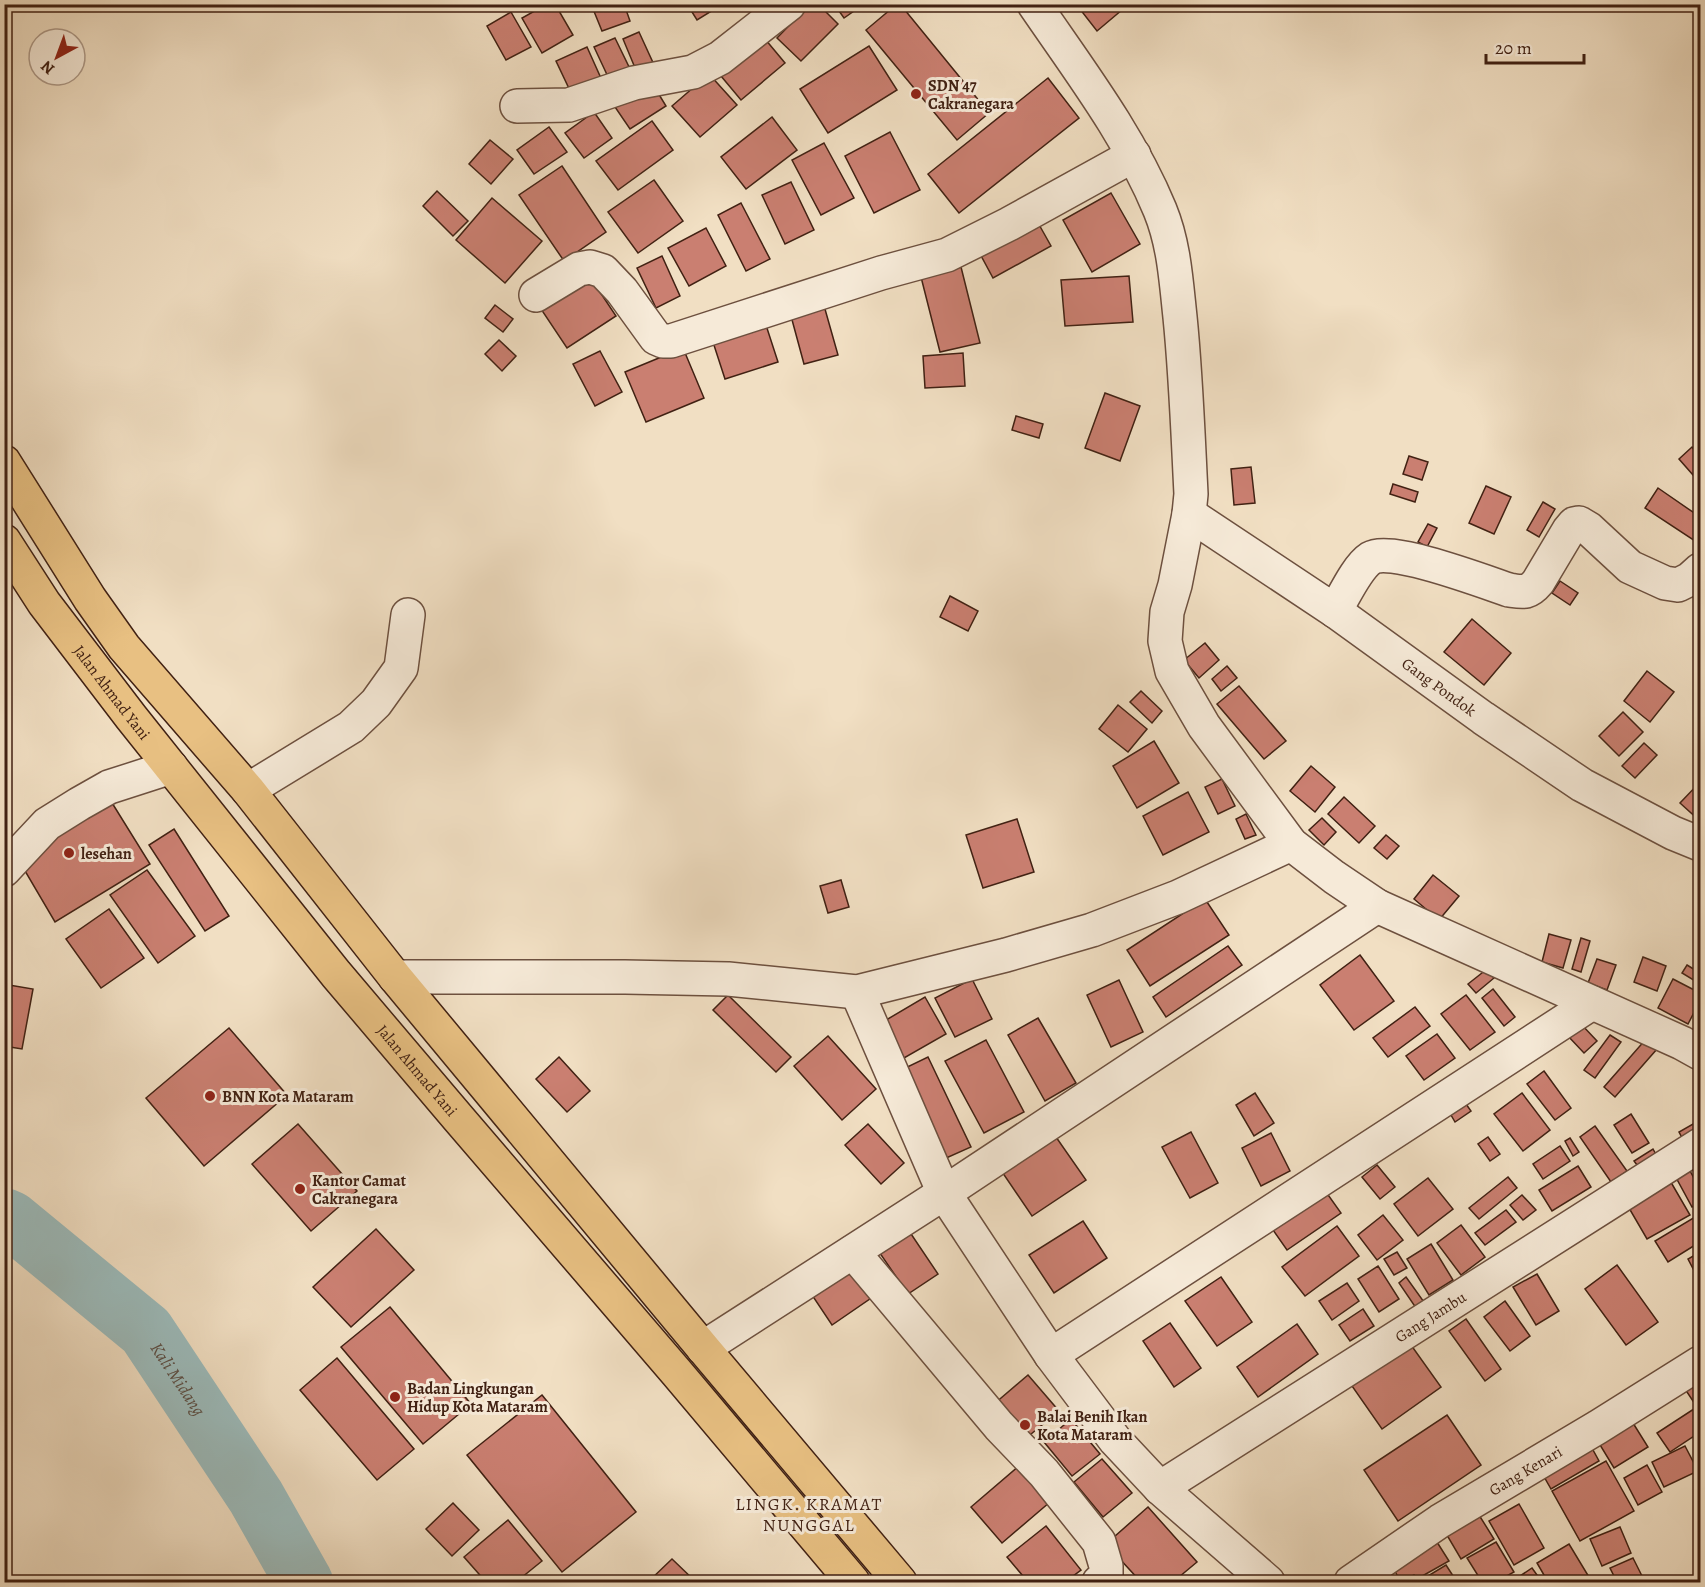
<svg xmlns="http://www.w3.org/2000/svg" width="1705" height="1587" font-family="Alegreya,serif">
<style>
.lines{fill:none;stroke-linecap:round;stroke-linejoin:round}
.river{stroke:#9cbbbb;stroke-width:58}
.building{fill:#ca7f71;stroke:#412113;stroke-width:1.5}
.minor-casing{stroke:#6d503f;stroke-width:36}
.highway-casing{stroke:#412113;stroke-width:36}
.minor{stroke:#f6ead8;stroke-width:33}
.highway{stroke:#e8c082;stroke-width:33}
.poi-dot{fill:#8f2418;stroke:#f6ead8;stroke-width:2}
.labels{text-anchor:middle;stroke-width:6;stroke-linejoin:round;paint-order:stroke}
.poi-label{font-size:16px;font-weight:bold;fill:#412113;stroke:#f6ead8;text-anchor:start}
.street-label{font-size:16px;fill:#412113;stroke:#f6ead8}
.water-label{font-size:18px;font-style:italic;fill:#5c4f45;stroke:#f6ead8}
.neighbourhood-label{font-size:18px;letter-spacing:1.5px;fill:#412113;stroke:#f6ead8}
</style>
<rect width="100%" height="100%" fill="#f1dfc3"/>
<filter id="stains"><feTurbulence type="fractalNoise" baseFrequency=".00333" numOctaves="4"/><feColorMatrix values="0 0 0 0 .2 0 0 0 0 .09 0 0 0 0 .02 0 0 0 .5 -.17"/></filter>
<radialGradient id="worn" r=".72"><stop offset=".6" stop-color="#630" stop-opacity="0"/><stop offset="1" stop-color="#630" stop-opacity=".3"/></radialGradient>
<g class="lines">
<!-- river -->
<path class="river" id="s1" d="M4,1217L11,1220L146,1331L256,1497L304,1582"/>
</g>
<!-- building -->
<g class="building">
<path d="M547,4H555L573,35L542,53L522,18Z"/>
<path d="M591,4H624L630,21L602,31Z"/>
<path d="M687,4H723L697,20Z"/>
<path d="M810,4H818L838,24L801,61L777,38Z"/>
<path d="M834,4H864L844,18Z"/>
<path d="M897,4H900L989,113L957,140L866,30Z"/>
<path d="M1076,4H1129L1097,31Z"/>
<path d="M511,12L531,47L506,60L487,26Z"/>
<path d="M639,32L655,67L638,75L623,39Z"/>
<path d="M615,38L631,71L610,81L594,47Z"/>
<path d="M765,39L785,63L741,100L721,76Z"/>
<path d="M869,46L897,90L828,133L800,89Z"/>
<path d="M587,47L604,85L574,99L556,61Z"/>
<path d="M709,74L737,105L700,137L672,106Z"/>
<path d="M1048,78L1079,118L959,213L928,174Z"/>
<path d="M652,83L666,106L630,129L615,107Z"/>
<path d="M594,112L612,138L584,158L565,133Z"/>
<path d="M772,117L797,150L746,189L721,157Z"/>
<path d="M652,121L673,150L618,190L596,161Z"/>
<path d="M549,127L567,152L534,174L517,150Z"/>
<path d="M890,132L920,190L874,213L845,156Z"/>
<path d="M490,140L513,159L491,184L469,164Z"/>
<path d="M824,143L854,198L821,215L792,160Z"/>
<path d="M562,166L606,232L564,261L519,195Z"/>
<path d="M654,180L683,221L638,253L608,212Z"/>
<path d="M791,182L814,230L785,244L762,195Z"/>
<path d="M437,191L468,221L453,236L423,206Z"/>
<path d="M1111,193L1140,244L1092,272L1063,220Z"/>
<path d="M492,198L542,241L505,283L456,240Z"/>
<path d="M741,203L770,259L746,271L718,215Z"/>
<path d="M1037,221L1051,246L993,278L979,252Z"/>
<path d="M706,228L726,266L689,286L668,248Z"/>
<path d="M662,256L680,296L656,308L637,268Z"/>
<path d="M961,267L980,343L940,352L921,277Z"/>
<path d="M588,274L616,316L567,348L539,306Z"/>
<path d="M1129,276L1133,322L1065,326L1061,280Z"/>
<path d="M821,295L838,355L804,364L788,305Z"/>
<path d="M495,305L513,319L503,332L485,318Z"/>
<path d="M764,319L778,362L725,379L711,336Z"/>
<path d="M499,340L516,356L502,371L485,354Z"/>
<path d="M683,348L704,398L646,422L625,372Z"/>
<path d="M600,351L622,392L595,406L573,364Z"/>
<path d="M963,353L965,386L925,388L923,356Z"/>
<path d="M1105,393L1140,406L1120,461L1085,448Z"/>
<path d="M1016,416L1043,424L1039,438L1012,430Z"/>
<path d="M1692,447L1700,457V483L1679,459Z"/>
<path d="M1409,456L1428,462L1422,480L1403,474Z"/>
<path d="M1251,467L1255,503L1234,505L1231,469Z"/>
<path d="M1393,484L1418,492L1415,502L1390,494Z"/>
<path d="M1486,486L1511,497L1494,534L1469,523Z"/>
<path d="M1658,488L1700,517V533L1695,541L1645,508Z"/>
<path d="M1543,502L1555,509L1539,537L1527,530Z"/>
<path d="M1428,524L1437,528L1427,547L1418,542Z"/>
<path d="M1560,581L1578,593L1570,605L1552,593Z"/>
<path d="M950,596L978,611L968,631L940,617Z"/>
<path d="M1472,619L1511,653L1484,685L1444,652Z"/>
<path d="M1205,643L1219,660L1199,678L1184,660Z"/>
<path d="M1227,666L1237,678L1221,691L1212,679Z"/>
<path d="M1647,671L1674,692L1650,722L1624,701Z"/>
<path d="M1239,686L1286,741L1264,759L1217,704Z"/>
<path d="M1141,691L1162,711L1152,723L1130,702Z"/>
<path d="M1118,705L1147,729L1128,752L1099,729Z"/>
<path d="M1623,712L1643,732L1619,756L1599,736Z"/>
<path d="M1154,741L1179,783L1137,808L1113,766Z"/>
<path d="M1644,743L1657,755L1635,778L1622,766Z"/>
<path d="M1311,766L1335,787L1315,812L1290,791Z"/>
<path d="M1222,779L1235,806L1218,814L1205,787Z"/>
<path d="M1700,782V821L1680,803Z"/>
<path d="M1188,792L1209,832L1163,855L1143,816Z"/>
<path d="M1344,797L1375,826L1359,843L1328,814Z"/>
<path d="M109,798L150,864L55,922L18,859Z"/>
<path d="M1246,814L1256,835L1245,839L1236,819Z"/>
<path d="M1322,818L1336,832L1324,845L1309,830Z"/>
<path d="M1017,819L1034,872L983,888L966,835Z"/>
<path d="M174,829L229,916L205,931L149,845Z"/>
<path d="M1386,835L1399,846L1387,859L1374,848Z"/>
<path d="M147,870L195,936L158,963L110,895Z"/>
<path d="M1433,875L1459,896L1439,920L1414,899Z"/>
<path d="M841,880L849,907L828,913L820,886Z"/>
<path d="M1205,899L1229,935L1150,986L1127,950Z"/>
<path d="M109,909L144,958L101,988L66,939Z"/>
<path d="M1549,934L1571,940L1563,968L1542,962Z"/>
<path d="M1581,938L1590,941L1581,972L1572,969Z"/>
<path d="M1228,946L1242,965L1166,1017L1153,997Z"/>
<path d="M1360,955L1394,1001L1354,1030L1320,985Z"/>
<path d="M1643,957L1666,966L1657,991L1634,982Z"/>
<path d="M1597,959L1616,965L1607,990L1588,983Z"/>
<path d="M1687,965L1700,973V984L1682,973Z"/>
<path d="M1487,969L1494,978L1476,993L1468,984Z"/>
<path d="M972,979L992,1019L955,1037L935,998Z"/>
<path d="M1673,979L1700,993V1001L1688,1024L1658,1008Z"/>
<path d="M1119,980L1143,1032L1111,1047L1087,995Z"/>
<path d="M9,985L33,989L22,1049L4,1046V1010Z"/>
<path d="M1493,989L1515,1017L1504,1026L1482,998Z"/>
<path d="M728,995L791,1057L776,1072L713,1010Z"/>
<path d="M1466,995L1495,1032L1470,1050L1441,1014Z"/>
<path d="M925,997L946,1034L897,1062L876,1026Z"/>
<path d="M1415,1007L1430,1026L1388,1057L1373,1038Z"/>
<path d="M1038,1018L1076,1083L1045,1101L1008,1035Z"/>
<path d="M1581,1024L1597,1041L1584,1053L1568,1036Z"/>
<path d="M229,1028L287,1095L204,1166L146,1098Z"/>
<path d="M1437,1034L1455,1058L1424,1080L1406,1056Z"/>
<path d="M1610,1035L1621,1042L1595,1078L1584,1070Z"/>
<path d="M828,1036L876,1089L842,1120L794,1066Z"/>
<path d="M1646,1039L1657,1049L1615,1097L1604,1087Z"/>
<path d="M986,1040L1024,1112L984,1133L945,1061Z"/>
<path d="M559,1057L590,1091L567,1112L536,1079Z"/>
<path d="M928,1057L971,1147L944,1159L901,1070Z"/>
<path d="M1544,1071L1571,1108L1555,1120L1527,1084Z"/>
<path d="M1255,1093L1274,1123L1254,1136L1236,1105Z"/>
<path d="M1522,1093L1550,1130L1523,1151L1494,1114Z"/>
<path d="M1466,1104L1471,1111L1455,1122L1451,1115Z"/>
<path d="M1631,1114L1649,1143L1632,1153L1614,1125Z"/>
<path d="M1700,1120V1137L1686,1145L1679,1132Z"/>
<path d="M298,1124L357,1191L311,1231L252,1164Z"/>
<path d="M868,1124L904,1163L881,1184L845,1145Z"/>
<path d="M1595,1126L1627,1171L1611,1182L1580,1137Z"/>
<path d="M1049,1127L1086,1180L1032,1216L996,1163Z"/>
<path d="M1191,1132L1218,1183L1190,1198L1162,1147Z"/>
<path d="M1271,1133L1290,1171L1261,1186L1242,1148Z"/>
<path d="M1488,1137L1500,1154L1490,1161L1478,1144Z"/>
<path d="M1570,1138L1579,1152L1573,1156L1565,1141Z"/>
<path d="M1560,1146L1570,1161L1543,1179L1533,1164Z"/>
<path d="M1653,1149L1658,1158L1640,1169L1634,1161Z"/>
<path d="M1377,1165L1395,1187L1380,1199L1362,1177Z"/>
<path d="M1687,1165L1700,1190V1203L1692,1207L1673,1172Z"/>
<path d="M1578,1166L1591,1187L1552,1211L1539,1190Z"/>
<path d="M1665,1172L1690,1215L1647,1239L1622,1196Z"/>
<path d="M1508,1177L1517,1188L1479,1219L1469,1208Z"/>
<path d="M1428,1178L1453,1209L1418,1236L1394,1204Z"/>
<path d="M1326,1192L1341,1213L1287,1250L1273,1230Z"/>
<path d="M1522,1195L1536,1210L1523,1220L1510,1205Z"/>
<path d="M1506,1210L1516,1222L1485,1245L1475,1233Z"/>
<path d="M1700,1214V1242L1668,1262L1655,1241Z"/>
<path d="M1383,1215L1403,1240L1377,1260L1358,1235Z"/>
<path d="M1083,1221L1107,1258L1054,1293L1029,1255Z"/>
<path d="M905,1225L938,1274L908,1294L875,1246Z"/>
<path d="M1461,1225L1485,1257L1461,1275L1437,1243Z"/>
<path d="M1337,1226L1359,1256L1305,1296L1282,1267Z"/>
<path d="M376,1229L414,1270L351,1327L313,1287Z"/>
<path d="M1431,1244L1453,1280L1429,1295L1407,1259Z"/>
<path d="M1397,1252L1407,1268L1394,1275L1384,1259Z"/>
<path d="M1700,1252V1282L1688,1259Z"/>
<path d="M857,1265L877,1294L832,1325L812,1295Z"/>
<path d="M1617,1265L1658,1322L1626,1345L1585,1289Z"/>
<path d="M1378,1266L1399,1299L1379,1312L1358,1279Z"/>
<path d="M1537,1274L1559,1311L1536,1325L1513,1287Z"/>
<path d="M1221,1277L1252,1322L1217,1346L1185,1301Z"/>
<path d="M1406,1277L1424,1302L1416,1308L1399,1283Z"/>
<path d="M1347,1283L1359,1301L1332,1320L1319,1301Z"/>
<path d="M1505,1301L1530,1336L1510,1351L1484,1317Z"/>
<path d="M390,1307L471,1404L423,1444L341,1347Z"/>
<path d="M1363,1309L1374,1326L1350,1341L1339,1325Z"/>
<path d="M1466,1319L1501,1369L1485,1381L1449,1331Z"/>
<path d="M1170,1323L1201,1368L1174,1387L1143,1341Z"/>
<path d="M1297,1324L1318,1354L1258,1397L1237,1367Z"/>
<path d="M1411,1345L1441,1387L1382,1429L1352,1386Z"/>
<path d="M337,1358L414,1449L377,1480L300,1390Z"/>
<path d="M1700,1366V1432L1670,1452L1657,1433L1697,1407L1679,1380Z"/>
<path d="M1028,1375L1059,1411L1025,1439L994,1404Z"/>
<path d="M542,1395L636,1512L562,1572L467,1455Z"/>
<path d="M1447,1415L1481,1465L1398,1521L1364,1470Z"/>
<path d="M1628,1415L1648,1447L1614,1468L1594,1435Z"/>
<path d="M1071,1419L1100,1454L1072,1476L1044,1442Z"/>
<path d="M1587,1439L1599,1461L1551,1489L1538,1466Z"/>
<path d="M1685,1446L1698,1471L1664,1487L1652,1462Z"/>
<path d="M1102,1459L1132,1493L1103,1517L1074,1482Z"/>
<path d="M1606,1461L1634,1511L1580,1541L1552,1491Z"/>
<path d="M1647,1465L1662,1492L1638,1505L1624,1478Z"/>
<path d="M1019,1466L1050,1502L1002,1543L971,1507Z"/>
<path d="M453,1503L479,1530L452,1556L426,1529Z"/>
<path d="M1519,1504L1544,1548L1514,1565L1489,1521Z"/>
<path d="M1148,1507L1197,1562L1173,1582H1141L1106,1544Z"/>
<path d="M1474,1507L1494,1539L1461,1559L1441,1525Z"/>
<path d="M508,1520L542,1561L516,1582H486L464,1557Z"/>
<path d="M1046,1526L1081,1570L1065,1582H1028L1007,1557Z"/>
<path d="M1620,1527L1631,1553L1602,1566L1590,1539Z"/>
<path d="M1430,1531L1449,1561L1417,1579L1414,1575L1401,1582L1392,1566Z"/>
<path d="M1496,1542L1514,1572L1496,1582H1482L1467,1558Z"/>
<path d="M1569,1544L1592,1582H1548L1537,1563Z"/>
<path d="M1633,1558L1645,1582H1617L1610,1568Z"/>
<path d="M672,1559L696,1582H648Z"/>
<path d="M1446,1565L1457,1582H1418Z"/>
<path d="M1532,1568L1542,1582H1511Z"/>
</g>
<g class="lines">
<defs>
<g id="minor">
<path d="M1034,4C1079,70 1129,135 1160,210C1174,244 1176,280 1180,317C1186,376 1188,435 1191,494L1189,514L1175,585L1167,612L1165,641L1172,671L1204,726L1291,844L1334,877L1377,906L1682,1043L1700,1053"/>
<path d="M517,106L569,105L634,83L693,72L720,58L789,4"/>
<path d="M536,295L579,269L590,267L603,271L622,291L656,338L663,341H671L881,273L947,255L1009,224L1134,155"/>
<path id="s2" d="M1189,514L1335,611L1483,718L1582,785L1673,833L1700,844"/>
<path d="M1335,611C1344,596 1357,567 1371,558C1390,546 1485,582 1509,590C1523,592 1528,594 1538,582L1569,530L1574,524L1579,523L1589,529L1630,567L1665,583L1678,585L1690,579L1700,570"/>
<path d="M248,790L351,727L376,703L401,668L408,615"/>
<path d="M4,870L47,824L79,804L109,787L171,767"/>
<path d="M395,977H625L728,979L857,992L1006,955L1092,930L1178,897L1291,844"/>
<path d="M857,992L944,1193L1051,1355L1115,1440L1160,1488L1268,1582"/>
<path d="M853,1252L999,1426L1044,1473L1099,1542L1106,1566V1576L1099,1582"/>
<path d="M703,1348L944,1193L1377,906"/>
<path d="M1051,1355L1592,1003"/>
<path id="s3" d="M1160,1488L1700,1145"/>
<path id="s4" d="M1351,1582L1440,1521L1598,1427L1700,1363"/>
</g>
<g id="highway">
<path d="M4,462L90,599L124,647L248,790L395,977L703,1348L900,1582"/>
<path id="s5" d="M4,541L44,603L131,717L336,974L459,1119L677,1373L853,1582"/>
</g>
</defs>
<!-- minor casing -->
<use href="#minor" class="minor-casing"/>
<!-- highway casing -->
<use href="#highway" class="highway-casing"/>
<!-- minor -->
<use href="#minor" class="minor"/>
<!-- highway -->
<use href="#highway" class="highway"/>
</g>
<!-- markers -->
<g class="poi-dot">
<circle cx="916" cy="94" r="6"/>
<circle cx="69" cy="853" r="6"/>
<circle cx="210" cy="1096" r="6"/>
<circle cx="300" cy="1189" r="6"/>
<circle cx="395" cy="1397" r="6"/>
<circle cx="1025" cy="1425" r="6"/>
</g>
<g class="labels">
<!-- poi labels -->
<g class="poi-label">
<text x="928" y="91">SDN 47<tspan x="928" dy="18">Cakranegara</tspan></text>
<text x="81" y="859">lesehan</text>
<text x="222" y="1102">BNN Kota Mataram</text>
<text x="312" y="1186">Kantor Camat<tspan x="312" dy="18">Cakranegara</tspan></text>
<text x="407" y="1394">Badan Lingkungan<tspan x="407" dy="18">Hidup Kota Mataram</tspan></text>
<text x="1037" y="1422">Balai Benih Ikan<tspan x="1037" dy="18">Kota Mataram</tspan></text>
</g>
<!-- street labels -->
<g class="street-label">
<text dy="6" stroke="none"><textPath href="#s2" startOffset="304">Gang Pondok</textPath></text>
<text dy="6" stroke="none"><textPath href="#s5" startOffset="186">Jalan Ahmad Yani</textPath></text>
<text dy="6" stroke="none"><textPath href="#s5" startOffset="672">Jalan Ahmad Yani</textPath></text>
<text dy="6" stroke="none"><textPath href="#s3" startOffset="320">Gang Jambu</textPath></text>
<text dy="6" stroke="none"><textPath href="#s4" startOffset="207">Gang Kenari</textPath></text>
</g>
<!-- water labels -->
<g class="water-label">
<text dy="6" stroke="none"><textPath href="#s1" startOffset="240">Kali Midang</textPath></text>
</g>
<!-- neighbourhood labels -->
<g class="neighbourhood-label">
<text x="809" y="1510">LINGK. KRAMAT<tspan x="809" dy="21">NUNGGAL</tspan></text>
</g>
</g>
<!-- margin -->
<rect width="1705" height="1587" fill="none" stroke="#f1dfc3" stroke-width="24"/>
<rect x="6" y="6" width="1693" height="1575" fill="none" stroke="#412113" stroke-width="3"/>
<rect x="12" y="12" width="1681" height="1563" fill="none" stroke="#412113" stroke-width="1.5"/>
<!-- north arrow -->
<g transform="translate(57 57) rotate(221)"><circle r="28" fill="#f6ead8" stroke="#ae9a89" stroke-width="1.5"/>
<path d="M0-4.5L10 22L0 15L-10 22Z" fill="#8f2418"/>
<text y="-9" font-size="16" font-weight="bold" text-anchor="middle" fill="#412113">N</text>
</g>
<!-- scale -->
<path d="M1486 54v9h98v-9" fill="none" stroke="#412113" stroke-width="3"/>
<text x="1495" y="54" font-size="18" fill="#412113" stroke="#f6ead8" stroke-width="4.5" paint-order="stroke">20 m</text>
<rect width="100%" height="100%" filter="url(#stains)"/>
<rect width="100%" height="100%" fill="url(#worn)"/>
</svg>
